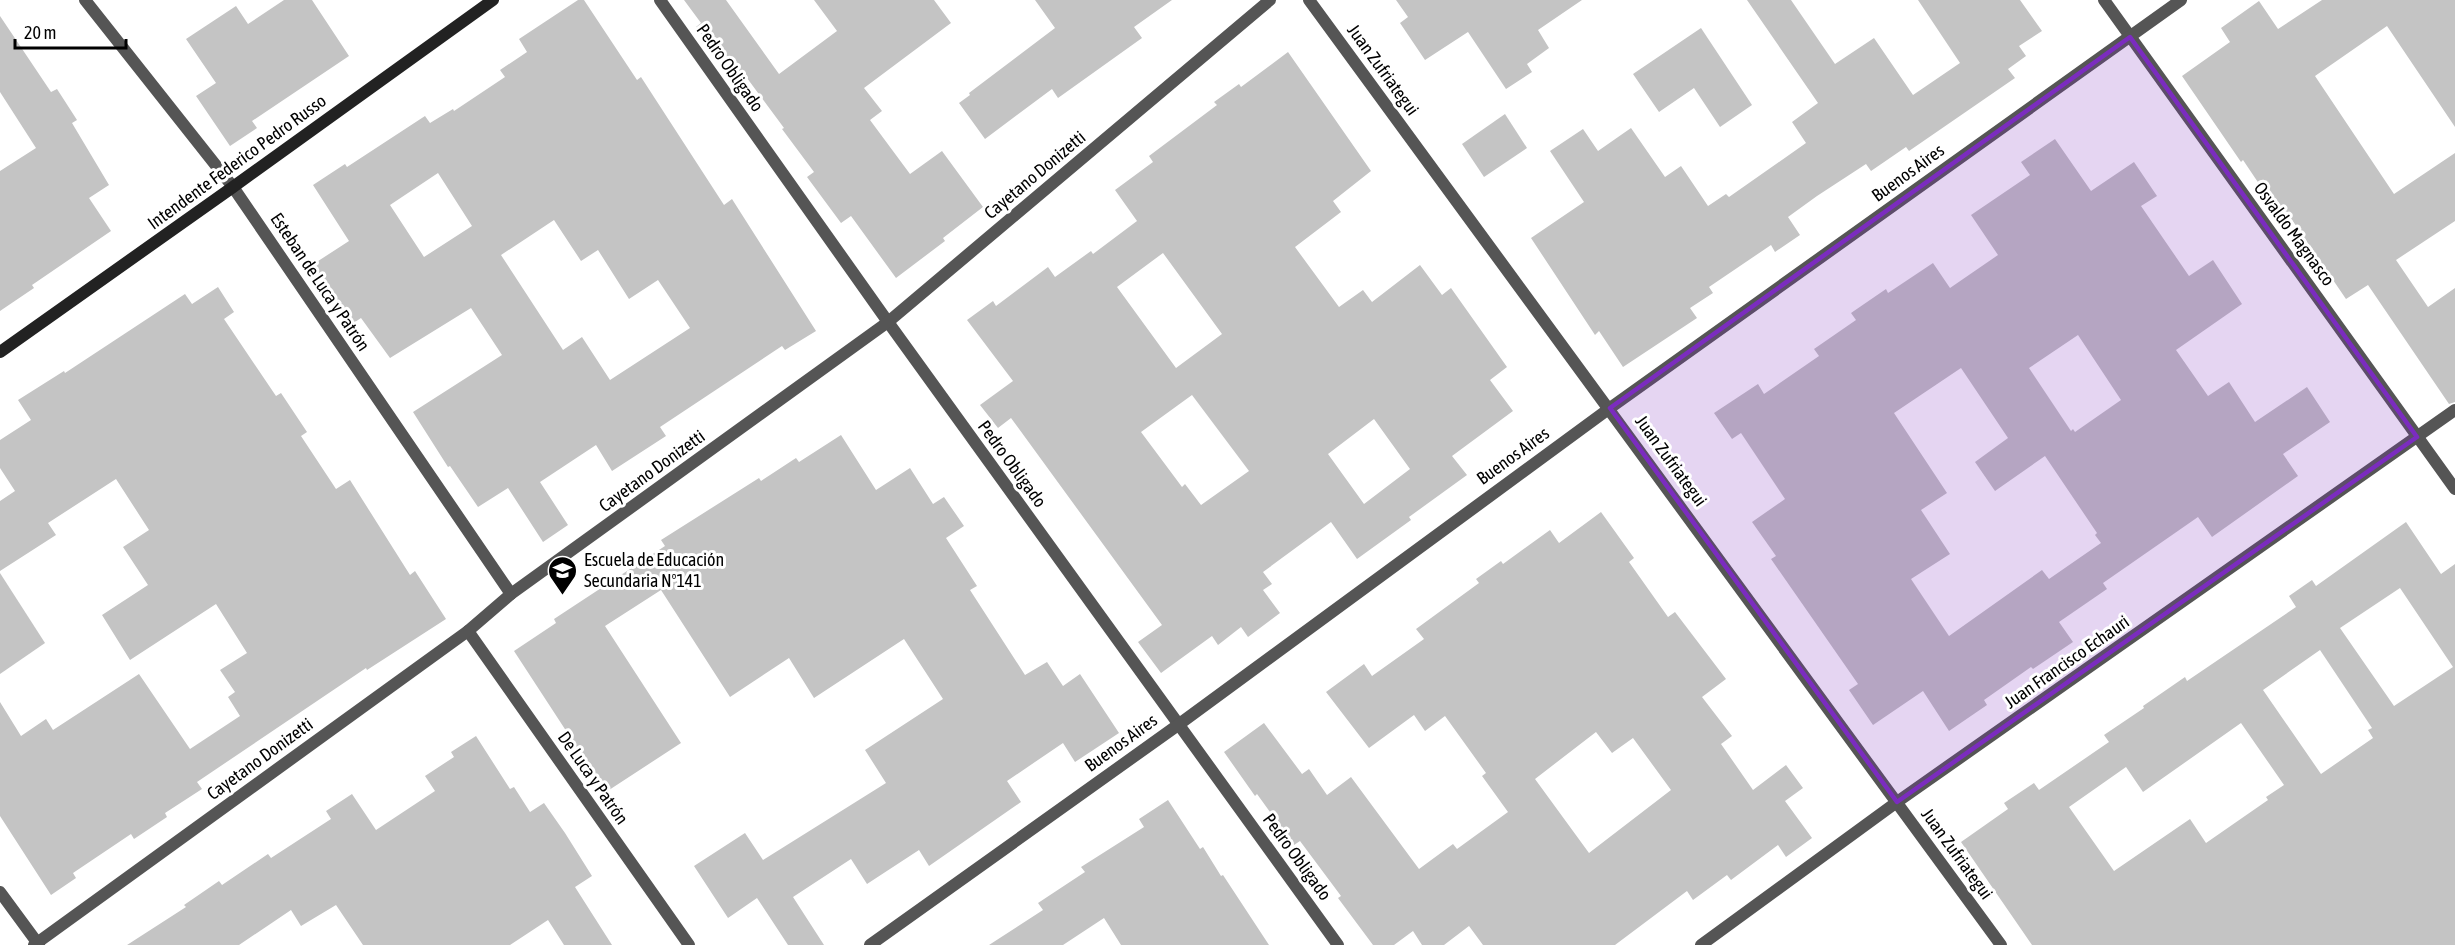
<svg xmlns="http://www.w3.org/2000/svg" width="2455" height="945" font-family="'Asap Condensed',sans-serif">
<style>
.building{fill:#c4c4c4;fill-rule:evenodd}
.lines{fill:none;stroke-linecap:round;stroke-linejoin:round}
.street{stroke:#555;stroke-width:12}
.secondary{stroke:#222;stroke-width:12}
.marked{fill:#7b2cbf;fill-opacity:0.2;stroke:#7b2cbf;stroke-width:4.5;stroke-linejoin:round}
.labels{text-anchor:middle;stroke-width:6;stroke-linejoin:round;paint-order:stroke}
.street-label{font-size:18px;fill:#000;stroke:#fff}
.poi-label{font-size:18px;fill:#000;stroke:#fff;text-anchor:start}
</style>
<rect width="100%" height="100%" fill="#fff"/>
<!-- building -->
<g class="building">
<path d="M284,0H312L349,56L252,121L257,128L230,146L196,96L216,83L186,39L236,6L248,24Z"/>
<path d="M578,0H584L637,80L641,77L724,205L732,199L816,331L785,350L782,346L660,427L666,436L612,471L596,445L540,482L568,525L543,542L508,488L478,507L450,466L448,467L413,412L502,355L471,308L390,358L361,318L352,324L312,265L349,241L313,185L345,164L347,167L425,116L430,123L453,109L454,111L505,77L500,70L527,52L519,39ZM438,173L472,226L424,257L390,205ZM554,220L581,261L598,250L629,299L658,280L690,328L610,380L582,337L563,350L501,255Z"/>
<path d="M684,0H726L779,74L837,31L814,0H934L951,23L864,88L882,111L870,120L910,174L942,151L983,207L943,238L945,241L896,278L851,216L841,223L807,177L814,172L782,129L784,128L744,74L735,81L696,27L701,23Z"/>
<path d="M1035,0H1172L1134,27L1142,38L1058,98L1052,89L985,139L959,103L970,95L969,93L1055,28Z"/>
<path d="M1396,0H1582L1538,30L1549,48L1527,64L1532,72L1506,89L1468,32L1425,60L1400,23L1408,17Z"/>
<path d="M1747,0H1791L1835,64L1874,38L1913,95L1960,63L1918,0H2020L2042,31L2019,46L2026,56L2008,69L2015,78L1909,151L1906,147L1871,171L1866,164L1817,196L1788,217L1800,235L1775,252L1771,245L1709,287L1713,293L1690,308L1697,318L1623,367L1599,331L1595,335L1531,238L1584,202L1550,151L1583,129L1598,151L1631,128L1665,177L1681,166L1708,206L1726,194L1729,197L1806,143L1792,122L1818,103Z"/>
<path d="M2322,0H2455V127L2387,26L2315,76L2394,194L2455,153V221L2396,260L2428,307L2455,288V402L2449,404L2368,285L2346,299L2286,211L2280,215L2243,160L2241,162L2182,76L2230,42L2221,28L2259,1L2278,29Z"/>
<path d="M0,16L51,92L57,89L77,120L72,123L109,185L89,198L111,231L32,285L34,288L0,311V171L36,148L0,92Z"/>
<path d="M1701,28L1752,105L1720,127L1694,88L1659,112L1633,74Z"/>
<path d="M1288,52L1371,171L1333,201L1341,212L1295,247L1339,307L1363,290L1372,302L1420,265L1442,295L1451,288L1507,367L1490,380L1513,411L1452,456L1467,475L1409,517L1411,520L1357,559L1331,522L1263,572L1272,584L1263,590L1280,613L1248,637L1241,627L1218,645L1212,636L1161,673L1138,642L1162,625L1011,418L998,428L980,405L1013,381L967,320L993,301L996,306L1048,267L1055,277L1091,251L1093,254L1137,221L1115,190L1153,162L1149,156L1217,105L1214,102L1239,84L1241,87ZM1163,253L1222,334L1176,368L1117,287ZM1192,395L1249,471L1201,505L1185,484L1182,487L1141,432ZM1374,419L1410,469L1364,504L1328,454Z"/>
<path d="M1505,114L1527,148L1484,177L1462,144Z"/>
<path d="M2055,139L2091,191L2134,162L2157,196L2141,206L2189,276L2213,260L2242,304L2176,350L2208,396L2229,382L2255,422L2307,387L2330,422L2283,454L2298,476L2212,537L2198,517L2103,583L2107,589L2059,622L2073,642L2033,669L2031,667L1984,700L1987,705L1949,731L1923,691L1873,725L1849,690L1858,684L1771,559L1776,556L1752,522L1785,499L1741,433L1732,439L1714,413L1758,384L1764,394L1819,356L1814,349L1856,320L1851,313L1886,289L1888,293L1933,263L1950,288L1998,255L1971,215L2030,175L2021,162ZM2078,335L2121,400L2075,432L2073,429L2071,431L2029,368ZM1961,368L2008,438L1975,462L1995,491L2045,456L2097,533L2095,535L2101,543L2049,579L2042,570L1949,636L1911,579L1950,554L1921,510L1947,493L1894,413Z"/>
<path d="M218,287L234,312L224,319L276,396L281,393L307,432L301,436L336,489L350,480L410,575L415,571L446,619L367,670L366,668L197,782L202,789L165,813L167,817L134,839L131,834L73,873L76,878L51,895L0,816V702L21,736L46,719L53,730L139,674L190,749L240,716L228,697L235,692L220,670L247,653L216,604L130,660L102,615L148,585L123,547L149,530L116,479L48,523L56,535L0,571V501L15,491L0,468V440L31,420L18,400L64,371L65,373L185,294L192,304Z"/>
<path d="M841,435L876,490L910,468L933,504L944,497L964,526L946,538L977,586L970,590L1025,675L1047,662L1063,686L1080,674L1119,733L1075,762L1063,743L1007,781L1021,802L929,866L919,850L867,884L851,859L793,897L824,945H788L757,898L728,918L694,866L745,833L763,860L886,783L865,750L943,699L904,639L814,698L789,658L730,697L661,590L605,626L681,743L606,792L514,651L556,623L554,619L665,546L661,540L759,478L761,481L796,458L799,462Z"/>
<path d="M1601,512L1634,558L1629,562L1668,617L1675,612L1726,679L1702,697L1732,736L1721,744L1753,790L1786,765L1803,788L1785,801L1812,838L1786,857L1778,845L1731,880L1727,875L1693,900L1687,891L1615,945H1483L1469,926L1444,945H1422L1413,931L1394,945H1373L1338,898L1341,896L1300,841L1294,845L1257,794L1255,796L1224,752L1264,723L1302,774L1309,769L1327,795L1351,777L1419,869L1453,844L1457,849L1508,812L1482,776L1486,773L1445,716L1425,731L1414,715L1369,748L1326,692L1364,664L1372,676L1424,639L1416,629L1479,583L1476,579L1501,561L1503,564L1550,530L1559,543ZM1596,732L1612,753L1633,738L1671,790L1589,853L1535,779Z"/>
<path d="M2406,522L2441,574L2455,564V945H2032L1961,842L2008,809L2004,803L2034,783L2039,790L2109,742L2104,735L2144,708L2143,706L2185,677L2187,681L2296,607L2289,596L2312,580L2316,586ZM2400,588L2453,667L2394,706L2340,628ZM2320,650L2372,728L2368,730L2373,738L2321,774L2263,690ZM2241,723L2284,785L2266,797L2268,800L2206,843L2190,819L2114,871L2069,807L2126,767L2143,792Z"/>
<path d="M0,573L45,643L0,674Z"/>
<path d="M476,736L510,789L514,787L530,812L544,803L565,833L592,876L575,887L612,945H564L548,920L510,945H363L336,905L301,926L291,910L239,945H127L186,907L184,905L219,881L222,885L268,854L271,858L331,819L326,811L352,794L376,830L435,791L425,776L454,757L451,752Z"/>
<path d="M1168,800L1200,849L1203,847L1221,876L1223,875L1269,945H1121L1104,918L1063,945H989L1043,910L1038,903L1085,872L1081,867L1144,827L1139,819Z"/>
</g>
<g class="lines">
<!-- street -->
<g class="street">
<path d="M85,0L233,187L511,594"/>
<path d="M660,0L888,322L1338,945"/>
<path d="M1309,0L2001,945"/>
<path d="M2104,0L2455,489"/>
<path d="M468,631L689,945"/>
<path d="M0,892L39,945"/>
<path d="M34,945L468,631L511,594L888,322L1270,0"/>
<path d="M870,945L1178,725L1610,408L2181,0"/>
<path d="M1701,945L1897,802L2455,410"/>
</g>
<!-- secondary -->
<path class="secondary" d="M0,352L233,187L493,0"/>
</g>
<!-- marked area -->
<path class="marked" d="M2130,37L2417,437L1897,802L1610,408Z"/>
<!-- icons -->
<defs>
<symbol id="school-pin" viewBox="-11 -11 22 30"><path d="M0 17L-7.5 6A9.5 9.5 0 1 1 7.5 6Z" fill="#000" stroke="#fff"/><path d="M0-5L7-2L0 1L-7-2ZM-4 1L0 2.5L4 1V4Q0 6-4 4Z" fill="#fff"/></symbol>
</defs>
<g fill-rule="evenodd">
<use href="#school-pin" x="546" y="554" width="33" height="45"/>
</g>
<g class="labels">
<!-- street labels -->
<g class="street-label">
<text transform="translate(730 68) rotate(55)" y="6">Pedro Obligado</text>
<text transform="translate(1383 70) rotate(54)" y="6">Juan Zufriategui</text>
<text transform="translate(237 162) rotate(-36)" y="6">Intendente Federico Pedro Russo</text>
<text transform="translate(1908 173) rotate(-36)" y="6">Buenos Aires</text>
<text transform="translate(1035 175) rotate(-40)" y="6">Cayetano Donizetti</text>
<text transform="translate(2294 234) rotate(54)" y="6">Osvaldo Magnasco</text>
<text transform="translate(320 282) rotate(56)" y="6">Esteban de Luca y Patrón</text>
<text transform="translate(1513 456) rotate(-36)" y="6">Buenos Aires</text>
<text transform="translate(1671 461) rotate(54)" y="6">Juan Zufriategui</text>
<text transform="translate(1012 464) rotate(54)" y="6">Pedro Obligado</text>
<text transform="translate(652 471) rotate(-36)" y="6">Cayetano Donizetti</text>
<text transform="translate(2067 662) rotate(-35)" y="6">Juan Francisco Echauri</text>
<text transform="translate(1121 743) rotate(-36)" y="6">Buenos Aires</text>
<text transform="translate(260 759) rotate(-36)" y="6">Cayetano Donizetti</text>
<text transform="translate(593 778) rotate(55)" y="6">De Luca y Patrón</text>
<text transform="translate(1957 854) rotate(54)" y="6">Juan Zufriategui</text>
<text transform="translate(1297 857) rotate(54)" y="6">Pedro Obligado</text>
</g>
<!-- poi labels -->
<g class="poi-label">
<text x="584" y="566">Escuela de Educación<tspan x="584" dy="21">Secundaria Nº141</tspan></text>
</g>
</g>
<!-- scale -->
<path d="M15 39v9h111v-9" fill="none" stroke="#000000" stroke-width="3"/>
<text x="24" y="39" font-size="18" fill="#000000" stroke="#ffffff" stroke-width="4.5" paint-order="stroke">20 m</text>
</svg>
